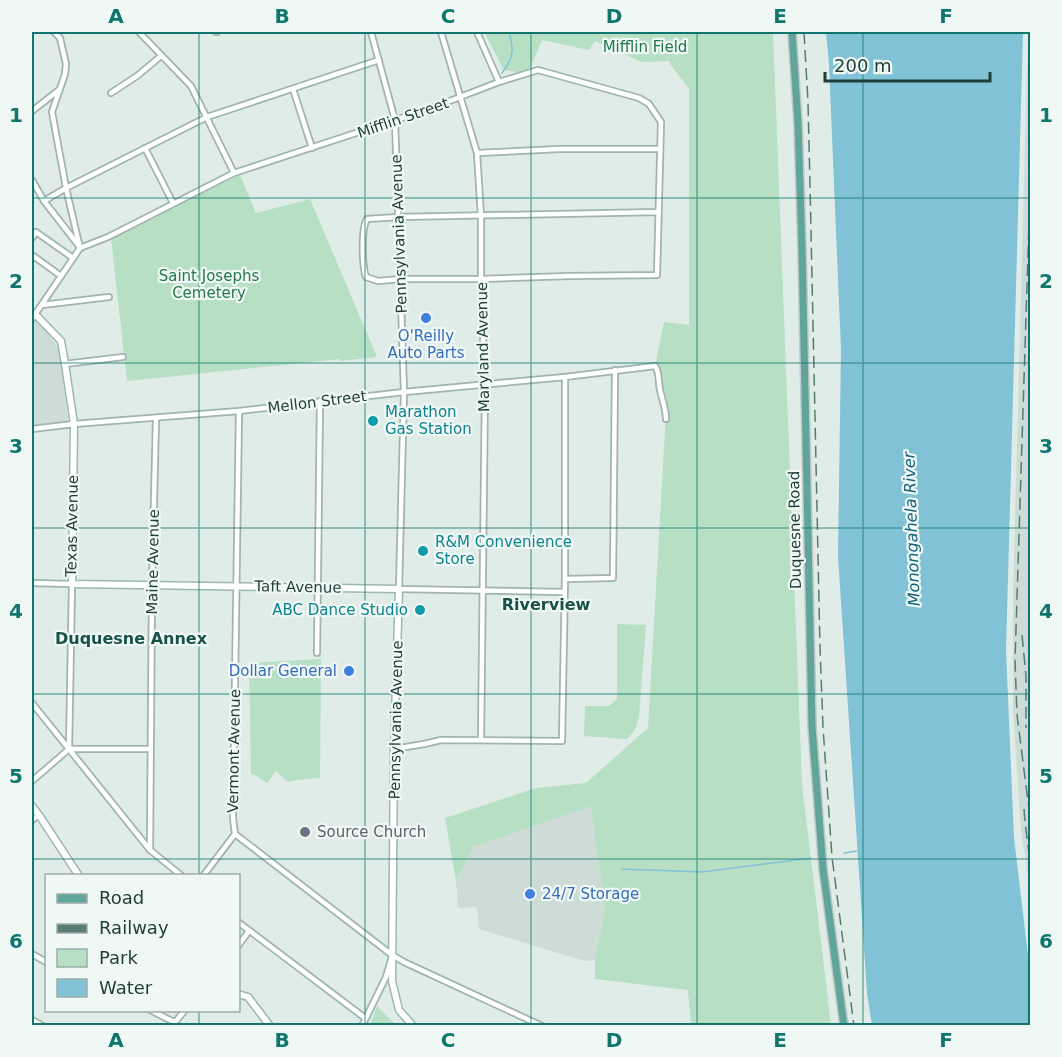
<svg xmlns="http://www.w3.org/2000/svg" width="1062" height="1057" font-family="'DejaVu Sans',sans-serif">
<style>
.built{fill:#cddcd6}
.green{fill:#b6dfc4}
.water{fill:#81c2d6}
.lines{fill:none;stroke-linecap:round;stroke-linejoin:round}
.stream{stroke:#81c2d6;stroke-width:1.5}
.street-casing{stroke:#a1b4af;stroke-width:8}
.secondary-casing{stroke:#9cb8b1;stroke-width:9}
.primary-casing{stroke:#c0c9c7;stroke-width:10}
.street{stroke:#fff;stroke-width:4.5}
.secondary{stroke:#fff;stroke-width:6}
.primary{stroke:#5fa59a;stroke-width:7}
.rail{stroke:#597973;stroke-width:1.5;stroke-dasharray:12 6;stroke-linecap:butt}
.grid{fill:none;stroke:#0f766e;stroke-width:1.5;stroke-opacity:0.55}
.shop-dot{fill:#3f7fe0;stroke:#f0f8f5;stroke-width:2}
.culture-dot{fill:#0f9aa8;stroke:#f0f8f5;stroke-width:2}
.worship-dot{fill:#6b7280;stroke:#f0f8f5;stroke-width:2}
.labels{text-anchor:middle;stroke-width:4.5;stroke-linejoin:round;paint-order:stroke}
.park-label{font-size:15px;fill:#25774c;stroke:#f0f8f5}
.street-label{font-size:15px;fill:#1e3d38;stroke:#f0f8f5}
.shop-label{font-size:15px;fill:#366cbe;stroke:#f0f8f5}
.culture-label{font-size:15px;fill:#0d838f;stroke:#f0f8f5;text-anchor:start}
.worship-label{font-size:15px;fill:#5b616d;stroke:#f0f8f5;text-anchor:start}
.water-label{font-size:16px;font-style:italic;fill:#14637e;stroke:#f0f8f5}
.neighbourhood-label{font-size:16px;font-weight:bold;fill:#195148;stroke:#f0f8f5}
.neatline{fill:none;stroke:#0f766e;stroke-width:2}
.grid-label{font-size:20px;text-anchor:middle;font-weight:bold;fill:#0f766e}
</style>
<rect width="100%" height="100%" fill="#dfece7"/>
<!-- built -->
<g class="built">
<path d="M1028,32H1030V887L1021,830L1013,711V594Z"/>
<path d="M33,319L48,333L59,349L68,422L32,425V321Z"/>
<path d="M591,805L605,910L595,960L585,961L479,929L477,907L458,908L456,881L473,847Z"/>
</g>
<!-- green -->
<g class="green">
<path d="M484,32H773L802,784L831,1025H691L688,990L595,979V960L605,910L591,806L473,847L456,881L445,818L536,788L586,783L648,728L666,413L655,366L664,322L689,325V89L670,64V61L642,62L595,41L589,50L542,40L530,68L522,73L504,70Z"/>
<path d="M240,175L256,213L310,199L377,357L340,361V359L127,381L111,238Z"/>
<path d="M617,624L646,625L639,716L635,730L627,739L584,736L585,706H609L617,699Z"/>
<path d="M321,659L320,778L295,780L288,782L276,771L267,783L255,775L251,774L249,663Z"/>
<path d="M377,1006L396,1025H370Z"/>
</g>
<!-- water -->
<path class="water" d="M826,32H1023L1006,651L1014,838L1030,972V1025H872L867,993L838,556L841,350L829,64Z"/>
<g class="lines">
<!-- stream -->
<g class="stream">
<path d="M502,73C514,57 514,50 509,32"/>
<path d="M844,853L857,851"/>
<path d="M622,869L702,872L811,858"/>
</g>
<defs>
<g id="street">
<path d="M54,32L60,38L66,64L65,74L52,112L66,188L80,248"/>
<path d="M139,32L191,86L234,173"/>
<path d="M216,32H217"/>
<path d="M371,32L395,120L404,392L399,589L564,592"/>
<path d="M441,32L477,153L481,216V279L485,386L481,740"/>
<path d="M477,32L499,82"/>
<path d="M293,89L312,148"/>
<path d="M111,93L137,76L161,56"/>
<path d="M32,111L59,90"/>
<path d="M145,148L173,203"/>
<path d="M477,153L559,149H660"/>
<path d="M32,180L44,201L79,246"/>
<path d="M44,201L66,188L207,117L379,60"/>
<path d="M32,238L36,232L73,258"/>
<path d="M32,255L61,276"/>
<path d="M42,305L109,297"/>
<path d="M32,319L80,248L108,237L234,173L429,109L499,82L538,70L639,98L649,104L661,122L657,275L569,276L481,279H401L378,281L366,277C362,265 361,229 367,219L399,217L658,212"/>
<path d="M65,364L123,357"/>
<path d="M239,411L233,818L235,834L392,955L404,962L542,1026"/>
<path d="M32,429L74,424L239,411L404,392L565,377L655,366C660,373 658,381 660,390C662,400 666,408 666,419"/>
<path d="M565,579L613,578L615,370"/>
<path d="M32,583L72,584L69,749"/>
<path d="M317,653L320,401"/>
<path d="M32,703L150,850L182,876"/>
<path d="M69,749H150"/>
<path d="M394,749L424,744L441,740L562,741L565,579V377"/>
<path d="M32,781L69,749"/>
<path d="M32,820L39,815"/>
<path d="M150,850L152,585L156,418"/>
<path d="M203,876L235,834"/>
<path d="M238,922L365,1018"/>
<path d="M238,946L249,931"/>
<path d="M32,954L46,962"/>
<path d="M150,1010L174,1022"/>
<path d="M32,1020L43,1026"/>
<path d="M172,1026L185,1010"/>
<path d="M362,1026L386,977L391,960"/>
</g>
<g id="secondary">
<path d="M35,314L61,341L65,364L74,424L72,584L399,589L394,749L392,981L399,1010L413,1026"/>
<path d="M32,806L39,815L79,876"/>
<path d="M238,994L248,997L270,1026"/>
</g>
<path id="primary" d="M792,32L798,123L802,249L812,727L823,869L844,1026"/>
</defs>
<!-- street casing -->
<use href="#street" class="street-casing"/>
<!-- secondary casing -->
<use href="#secondary" class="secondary-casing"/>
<!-- primary casing -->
<use href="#primary" class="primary-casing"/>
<!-- street -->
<use href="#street" class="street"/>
<!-- secondary -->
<use href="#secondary" class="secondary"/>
<!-- primary -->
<use href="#primary" class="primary"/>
<!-- rail -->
<g class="rail">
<path d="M804,32L808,102L810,185L820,648L823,727L832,857L854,1026"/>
<path d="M1030,192L1015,660L1017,715L1030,817"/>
<path d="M1022,635L1026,676V728"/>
<path d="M1024,809L1025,822L1030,862"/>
</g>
</g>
<!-- grid -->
<path class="grid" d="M199,32V876M365,32V1026M531,32V1026M697,32V1026M863,32V1026M32,198H1030M32,363H1030M32,528H1030M32,694H1030M32,859H1030M199,1010V1026"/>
<!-- markers -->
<g class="shop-dot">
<circle cx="426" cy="318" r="6"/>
<circle cx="349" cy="671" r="6"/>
<circle cx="530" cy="894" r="6"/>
</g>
<g class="culture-dot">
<circle cx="373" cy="421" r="6"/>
<circle cx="423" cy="551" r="6"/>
<circle cx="420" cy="610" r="6"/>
</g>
<circle class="worship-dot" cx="305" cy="832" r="6"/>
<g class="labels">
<!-- park labels -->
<g class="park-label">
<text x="645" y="52">Mifflin Field</text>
<text x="209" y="281">Saint Josephs<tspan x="209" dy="17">Cemetery</tspan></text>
</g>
<!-- street labels -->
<g class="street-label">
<text transform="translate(403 118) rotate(-19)" y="5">Mifflin Street</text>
<text transform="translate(399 234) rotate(-92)" y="5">Pennsylvania Avenue</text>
<text transform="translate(483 347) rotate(-91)" y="5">Maryland Avenue</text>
<text transform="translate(317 402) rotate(-7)" y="5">Mellon Street</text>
<text transform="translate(72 526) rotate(-89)" y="5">Texas Avenue</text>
<text transform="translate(795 530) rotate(-91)" y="5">Duquesne Road</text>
<text transform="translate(153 562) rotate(-89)" y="5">Maine Avenue</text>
<text transform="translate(298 587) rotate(1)" y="5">Taft Avenue</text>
<text transform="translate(396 720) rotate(-89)" y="5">Pennsylvania Avenue</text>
<text transform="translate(234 751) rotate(-89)" y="5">Vermont Avenue</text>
</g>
<!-- shop labels -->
<g class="shop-label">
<text x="426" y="341">O'Reilly<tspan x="426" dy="17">Auto Parts</tspan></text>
<text x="337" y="676" text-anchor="end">Dollar General</text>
<text x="542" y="899" text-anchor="start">24/7 Storage</text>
</g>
<!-- culture labels -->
<g class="culture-label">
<text x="385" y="417">Marathon<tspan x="385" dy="17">Gas Station</tspan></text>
<text x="435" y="547">R&amp;M Convenience<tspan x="435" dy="17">Store</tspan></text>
<text x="408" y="615" text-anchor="end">ABC Dance Studio</text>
</g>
<!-- worship labels -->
<g class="worship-label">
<text x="317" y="837">Source Church</text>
</g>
<!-- water labels -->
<g class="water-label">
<text transform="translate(911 529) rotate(-92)" y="6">Monongahela River</text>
</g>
<!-- neighbourhood labels -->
<g class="neighbourhood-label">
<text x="546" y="610">Riverview</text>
<text x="131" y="644">Duquesne Annex</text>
</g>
</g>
<!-- border -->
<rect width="1062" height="1057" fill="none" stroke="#f0f8f5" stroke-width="66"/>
<!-- legend -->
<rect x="45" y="874" width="195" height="138" fill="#f0f8f5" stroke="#9cada9" stroke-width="1.5"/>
<rect x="57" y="894" width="30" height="9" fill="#5fa59a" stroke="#9cada9" stroke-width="1.5"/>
<text x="99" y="904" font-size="18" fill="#1e3d38">Road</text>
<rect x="57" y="924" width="30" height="9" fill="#597973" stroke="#9cada9" stroke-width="1.5"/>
<text x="99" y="934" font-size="18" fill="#1e3d38">Railway</text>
<rect x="57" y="949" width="30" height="18" fill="#b6dfc4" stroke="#9cada9" stroke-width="1.5"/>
<text x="99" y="964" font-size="18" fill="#1e3d38">Park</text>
<rect x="57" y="979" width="30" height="18" fill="#81c2d6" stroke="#9cada9" stroke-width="1.5"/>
<text x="99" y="994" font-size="18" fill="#1e3d38">Water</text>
<!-- scale -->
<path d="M825 72v9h165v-9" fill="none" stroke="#1e3d38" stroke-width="3"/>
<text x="834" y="72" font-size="18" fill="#1e3d38" stroke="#f0f8f5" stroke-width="4.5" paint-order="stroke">200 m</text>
<rect x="33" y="33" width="996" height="991" class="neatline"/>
<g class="grid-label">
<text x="116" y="23">A</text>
<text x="282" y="23">B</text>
<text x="448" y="23">C</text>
<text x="614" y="23">D</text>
<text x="780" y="23">E</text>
<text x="946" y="23">F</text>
<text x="16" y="122">1</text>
<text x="1046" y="122">1</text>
<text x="16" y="288">2</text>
<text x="1046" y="288">2</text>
<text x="16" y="453">3</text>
<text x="1046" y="453">3</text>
<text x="16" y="618">4</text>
<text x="1046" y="618">4</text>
<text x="16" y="783">5</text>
<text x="1046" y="783">5</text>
<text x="16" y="948">6</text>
<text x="1046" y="948">6</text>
<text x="116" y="1047">A</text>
<text x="282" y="1047">B</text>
<text x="448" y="1047">C</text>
<text x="614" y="1047">D</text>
<text x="780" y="1047">E</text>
<text x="946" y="1047">F</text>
</g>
</svg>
